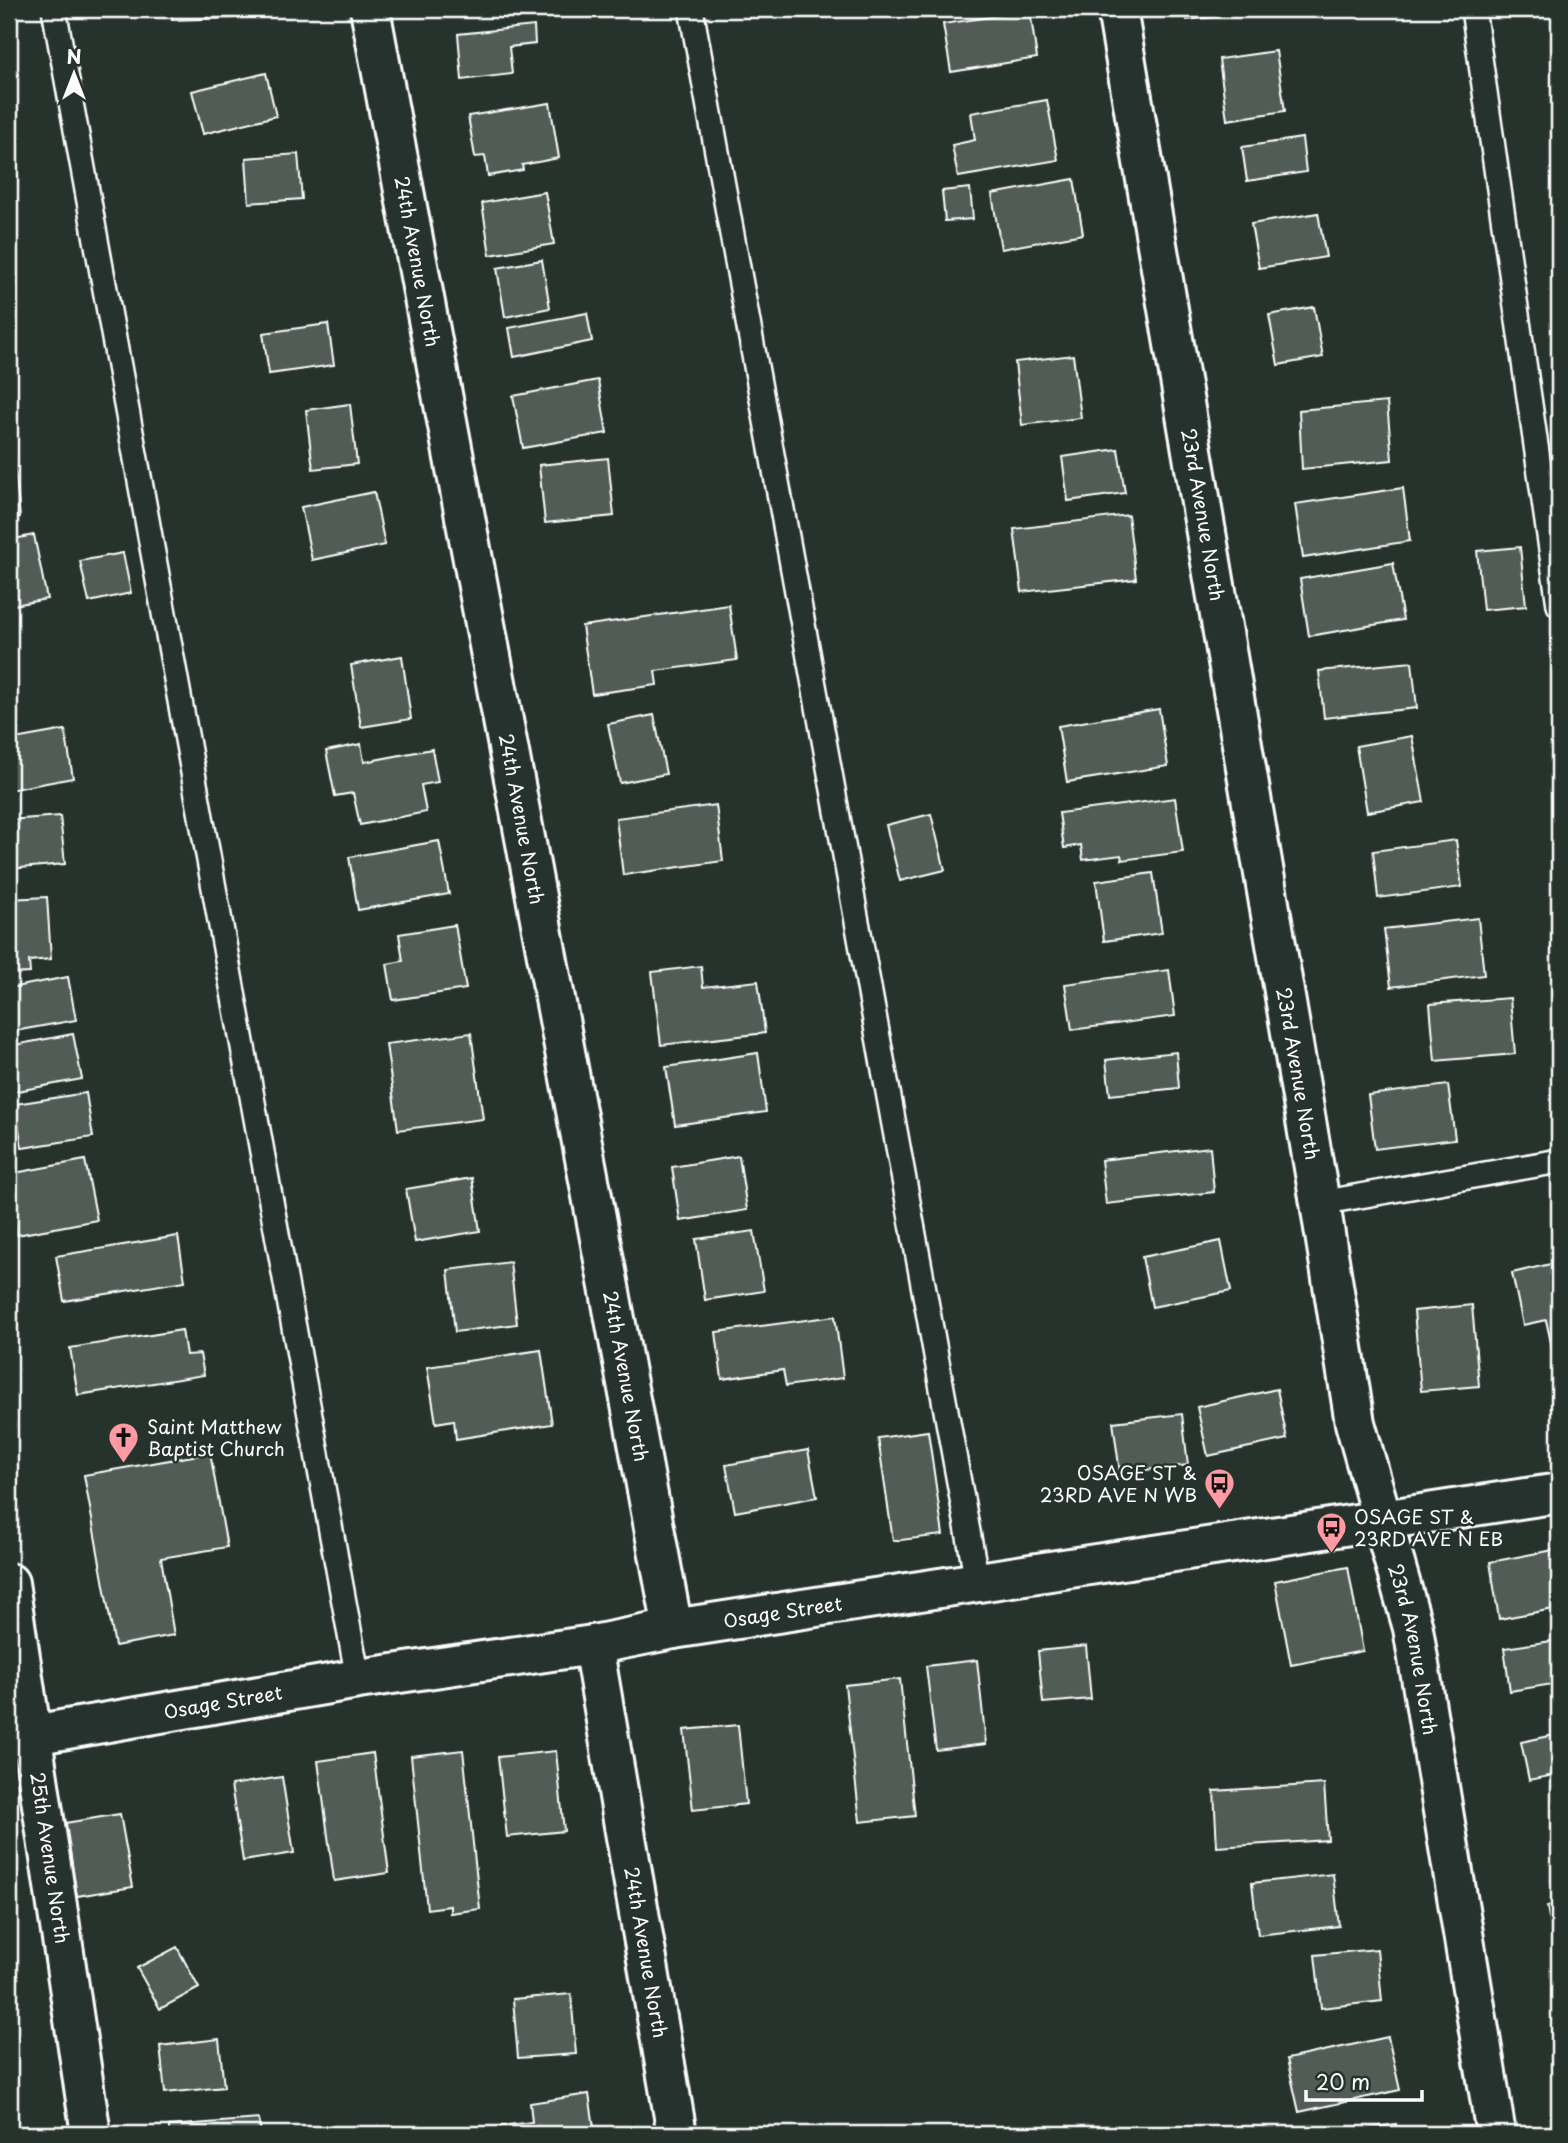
<svg xmlns="http://www.w3.org/2000/svg" width="1568" height="2143" font-family="'Playpen Sans',sans-serif">
<style>
.building{fill:#515c57;stroke:#fff;stroke-width:2}
.lines{fill:none;stroke-linecap:round;stroke-linejoin:round}
.service-casing{stroke:#fff;stroke-width:28}
.minor-casing{stroke:#fff;stroke-width:44}
.service{stroke:#26332d;stroke-width:23}
.minor{stroke:#26332d;stroke-width:38}
.labels{text-anchor:middle;stroke-width:5;stroke-linejoin:round;paint-order:stroke}
.street-label{font-size:19px;fill:#fff;stroke:#26332d}
.poi-label{font-size:19px;fill:#fff;stroke:#26332d;text-anchor:start}
</style>
<rect width="100%" height="100%" fill="#26332d"/>
<filter id="ink" filterUnits="userSpaceOnUse"><feTurbulence type="fractalNoise" baseFrequency=".0143" numOctaves="2"/><feDisplacementMap in="SourceGraphic" scale="14" xChannelSelector="R" yChannelSelector="G"/><feConvolveMatrix kernelMatrix="1 2 1 2 8 2 1 2 1" color-interpolation-filters="sRGB"/></filter>
<g filter="url(#ink)">
<!-- building -->
<g class="building">
<path d="M172,9H233V18L172,20Z"/>
<path d="M1185,9H1265V11L1187,20Z"/>
<path d="M1030,11L1037,58L951,72L943,24Z"/>
<path d="M534,26L535,44L509,47L512,74L462,80L458,34Z"/>
<path d="M1276,51L1285,111L1227,120L1219,59Z"/>
<path d="M266,73L276,116L203,134L192,91Z"/>
<path d="M1047,100L1058,160L958,177L952,145L975,140L971,113Z"/>
<path d="M550,103L559,158L522,165L523,170L488,176L485,156L475,157L468,116Z"/>
<path d="M1302,138L1306,172L1247,181L1242,147Z"/>
<path d="M298,154L302,199L249,203L246,158Z"/>
<path d="M1074,179L1083,234L1001,249L992,194Z"/>
<path d="M970,188L973,219L945,221L942,191Z"/>
<path d="M545,192L554,244L490,255L482,203Z"/>
<path d="M1318,213L1326,257L1259,268L1251,224Z"/>
<path d="M542,260L550,308L505,317L497,268Z"/>
<path d="M1314,307L1323,357L1278,365L1269,315Z"/>
<path d="M587,313L592,341L514,357L509,328Z"/>
<path d="M328,324L334,365L269,374L263,333Z"/>
<path d="M1073,355L1081,418L1022,425L1015,362Z"/>
<path d="M598,380L607,433L523,448L513,396Z"/>
<path d="M1387,402L1392,460L1302,469L1299,410Z"/>
<path d="M350,404L357,464L313,469L306,410Z"/>
<path d="M1118,449L1125,493L1068,501L1062,457Z"/>
<path d="M608,458L614,516L545,523L539,465Z"/>
<path d="M9,459H14L20,517L9,518Z"/>
<path d="M1403,488L1410,541L1303,558L1295,504Z"/>
<path d="M374,492L385,545L312,560L301,507Z"/>
<path d="M1128,515L1136,579L1022,592L1014,529Z"/>
<path d="M34,535L47,599L9,606V540Z"/>
<path d="M1520,547L1526,606L1483,610L1477,551Z"/>
<path d="M123,553L131,593L89,602L80,561Z"/>
<path d="M1393,563L1403,620L1309,636L1300,579Z"/>
<path d="M729,605L737,660L655,671L657,685L592,694L582,626Z"/>
<path d="M402,656L411,719L361,727L351,665Z"/>
<path d="M1412,662L1417,708L1324,718L1319,671Z"/>
<path d="M1159,709L1168,766L1067,782L1058,726Z"/>
<path d="M654,715L666,774L620,783L608,724Z"/>
<path d="M65,730L73,778L9,790V740Z"/>
<path d="M1412,736L1424,802L1367,812L1356,746Z"/>
<path d="M361,744L364,762L432,749L438,782L421,785L426,812L360,825L353,793L335,796L326,751Z"/>
<path d="M1175,798L1183,852L1122,860L1121,855L1083,860L1081,845L1064,848L1059,813Z"/>
<path d="M716,805L723,861L623,875L616,818Z"/>
<path d="M931,814L945,870L900,881L886,825Z"/>
<path d="M60,816L65,864L9,869V820Z"/>
<path d="M1456,840L1462,887L1378,898L1373,851Z"/>
<path d="M439,841L449,894L358,910L349,857Z"/>
<path d="M1153,873L1162,933L1104,941L1096,881Z"/>
<path d="M47,897L51,959L29,961L30,973L9,974V899Z"/>
<path d="M1478,918L1484,975L1391,987L1384,929Z"/>
<path d="M455,925L466,989L393,1000L387,964L403,961L399,934Z"/>
<path d="M701,966L703,987L758,981L765,1033L661,1045L652,972Z"/>
<path d="M1169,970L1175,1016L1072,1030L1065,984Z"/>
<path d="M68,977L76,1020L9,1032V988Z"/>
<path d="M1510,998L1515,1054L1435,1061L1430,1004Z"/>
<path d="M471,1033L483,1119L398,1130L386,1044Z"/>
<path d="M73,1034L82,1079L12,1092L9,1046Z"/>
<path d="M1176,1052L1179,1088L1110,1095L1106,1060Z"/>
<path d="M758,1053L766,1112L675,1125L666,1067Z"/>
<path d="M1448,1085L1455,1139L1375,1149L1368,1095Z"/>
<path d="M86,1093L93,1137L22,1148L15,1104Z"/>
<path d="M1210,1147L1214,1192L1106,1204L1101,1160Z"/>
<path d="M739,1156L747,1210L680,1221L672,1167Z"/>
<path d="M85,1160L97,1220L17,1235L9,1174Z"/>
<path d="M472,1178L480,1231L415,1242L406,1189Z"/>
<path d="M754,1231L764,1291L705,1300L696,1239Z"/>
<path d="M178,1236L185,1281L64,1301L56,1256Z"/>
<path d="M1221,1241L1231,1291L1152,1307L1142,1257Z"/>
<path d="M510,1262L517,1324L455,1332L448,1270Z"/>
<path d="M1559,1262V1379L1546,1320L1523,1325L1512,1273Z"/>
<path d="M1472,1305L1479,1386L1421,1391L1414,1311Z"/>
<path d="M835,1316L843,1378L786,1386L783,1370L722,1379L716,1332Z"/>
<path d="M182,1330L186,1355L200,1354L204,1375L78,1395L70,1348Z"/>
<path d="M541,1350L552,1424L456,1439L454,1420L436,1423L427,1367Z"/>
<path d="M1277,1389L1287,1439L1208,1456L1197,1407Z"/>
<path d="M1182,1414L1188,1465L1120,1473L1113,1422Z"/>
<path d="M928,1431L943,1535L893,1541L878,1438Z"/>
<path d="M808,1450L817,1497L735,1512L726,1465Z"/>
<path d="M210,1453L227,1547L161,1558L174,1635L115,1646L84,1475Z"/>
<path d="M1559,1549V1608L1499,1619L1490,1562Z"/>
<path d="M1348,1567L1363,1651L1291,1665L1275,1581Z"/>
<path d="M1559,1640V1683L1510,1691L1504,1648Z"/>
<path d="M1086,1646L1091,1699L1043,1703L1038,1651Z"/>
<path d="M977,1660L986,1744L936,1750L926,1666Z"/>
<path d="M900,1679L915,1816L860,1822L845,1685Z"/>
<path d="M738,1725L746,1804L693,1810L684,1730Z"/>
<path d="M1559,1734V1774L1529,1780L1521,1742Z"/>
<path d="M463,1750L480,1909L450,1913V1906L427,1909L411,1756Z"/>
<path d="M556,1751L564,1831L507,1837L498,1757Z"/>
<path d="M373,1753L389,1873L334,1881L318,1761Z"/>
<path d="M282,1777L294,1853L243,1861L231,1785Z"/>
<path d="M1324,1784L1328,1840L1217,1847L1214,1791Z"/>
<path d="M120,1814L133,1887L77,1896L65,1823Z"/>
<path d="M1333,1874L1339,1926L1258,1935L1252,1883Z"/>
<path d="M1559,1904V1964H1557L1547,1906Z"/>
<path d="M177,1947L199,1988L160,2009L137,1968Z"/>
<path d="M1377,1949L1382,2001L1321,2008L1315,1955Z"/>
<path d="M571,1994L576,2054L518,2058L513,1999Z"/>
<path d="M1388,2037L1400,2090L1299,2112L1287,2059Z"/>
<path d="M219,2039L224,2087L165,2093L160,2046Z"/>
<path d="M589,2094L595,2134H501L500,2126L532,2122L530,2103Z"/>
<path d="M259,2119L261,2134H169V2126Z"/>
<path d="M1396,2124L1398,2134H1336Z"/>
</g>
<g class="lines">
<defs>
<g id="service">
<path d="M54,9L358,1679"/>
<path d="M691,9L977,1581"/>
<path d="M1473,9L1559,605"/>
<path d="M1320,1203L1559,1161"/>
</g>
<g id="minor">
<path id="s1" d="M370,9L673,1629"/>
<path id="s2" d="M1117,9L1320,1203L1355,1423L1413,1628L1496,2134"/>
<path id="s3" d="M9,1583L91,2134"/>
<path id="s4" d="M593,1645L677,2134"/>
<path id="s5" d="M9,1739L358,1679L593,1645L673,1629L1559,1493"/>
</g>
</defs>
<!-- service casing -->
<use href="#service" class="service-casing"/>
<!-- minor casing -->
<use href="#minor" class="minor-casing"/>
<!-- service -->
<use href="#service" class="service"/>
<!-- minor -->
<use href="#minor" class="minor"/>
</g>
</g>
<!-- icons -->
<defs>
<symbol id="church-pin" viewBox="-11 -11 22 30"><path d="M0 17L-7.5 6A9.5 9.5 0 1 1 7.5 6Z" fill="#ff9aa2" stroke="#26332d"/><path d="M-1.2-6h2.4v3.5h3.3v2.4h-3.3V6h-2.4V-.1h-3.3v-2.4h3.3Z" fill="#111"/></symbol>
<symbol id="bus-pin" viewBox="-11 -11 22 30"><path d="M0 17L-7.5 6A9.5 9.5 0 1 1 7.5 6Z" fill="#ff9aa2" stroke="#26332d"/><path d="M-5-6H5V4H4V6H2V4H-2V6H-4V4H-5ZM-3.5-4V0h7V-4ZM-3.5 1.2v1.5H-2V1.2ZM2 1.2v1.5H3.5V1.2Z" fill="#111"/></symbol>
</defs>
<g fill-rule="evenodd">
<use href="#church-pin" x="106" y="1420" width="35" height="47"/>
<use href="#bus-pin" x="1202" y="1466" width="35" height="47"/>
<use href="#bus-pin" x="1314" y="1510" width="35" height="47"/>
</g>
<g class="labels">
<!-- street labels -->
<g class="street-label">
<text dy="7" stroke="none"><textPath href="#s1" startOffset="257">24th Avenue North</textPath></text>
<text dy="7" stroke="none"><textPath href="#s2" startOffset="513">23rd Avenue North</textPath></text>
<text dy="7" stroke="none"><textPath href="#s1" startOffset="824">24th Avenue North</textPath></text>
<text dy="7" stroke="none"><textPath href="#s2" startOffset="1080">23rd Avenue North</textPath></text>
<text dy="7" stroke="none"><textPath href="#s1" startOffset="1391">24th Avenue North</textPath></text>
<text dy="7" stroke="none"><textPath href="#s5" startOffset="784">Osage Street</textPath></text>
<text dy="7" stroke="none"><textPath href="#s2" startOffset="1668">23rd Avenue North</textPath></text>
<text dy="7" stroke="none"><textPath href="#s5" startOffset="217">Osage Street</textPath></text>
<text dy="7" stroke="none"><textPath href="#s3" startOffset="278">25th Avenue North</textPath></text>
<text dy="7" stroke="none"><textPath href="#s4" startOffset="312">24th Avenue North</textPath></text>
</g>
<!-- poi labels -->
<g class="poi-label">
<text x="147" y="1434">Saint Matthew<tspan x="147" dy="22">Baptist Church</tspan></text>
<text x="1197" y="1480" text-anchor="end">OSAGE ST &amp;<tspan x="1197" dy="22">23RD AVE N WB</tspan></text>
<text x="1354" y="1524">OSAGE ST &amp;<tspan x="1354" dy="22">23RD AVE N EB</tspan></text>
</g>
</g>
<!-- margin -->
<rect width="1568" height="2143" fill="none" stroke="#26332d" stroke-width="35"/>
<rect x="18" y="18" width="1533" height="2108" fill="none" stroke="#fff" stroke-width="2.5" filter="url(#ink)"/>
<!-- north arrow -->
<g transform="translate(74 74)" stroke="#26332d" stroke-width="5" paint-order="stroke">
<path d="M0-5L12 26L0 18L-12 26Z" fill="#ffffff"/>
<text y="-10" font-size="19" font-weight="bold" text-anchor="middle" fill="#ffffff">N</text>
</g>
<!-- scale -->
<path d="M1306 2090v10h116v-10" fill="none" stroke="#ffffff" stroke-width="3.5"/>
<text x="1316" y="2090" font-size="21" fill="#ffffff" stroke="#26332d" stroke-width="5" paint-order="stroke">20 m</text>
</svg>
